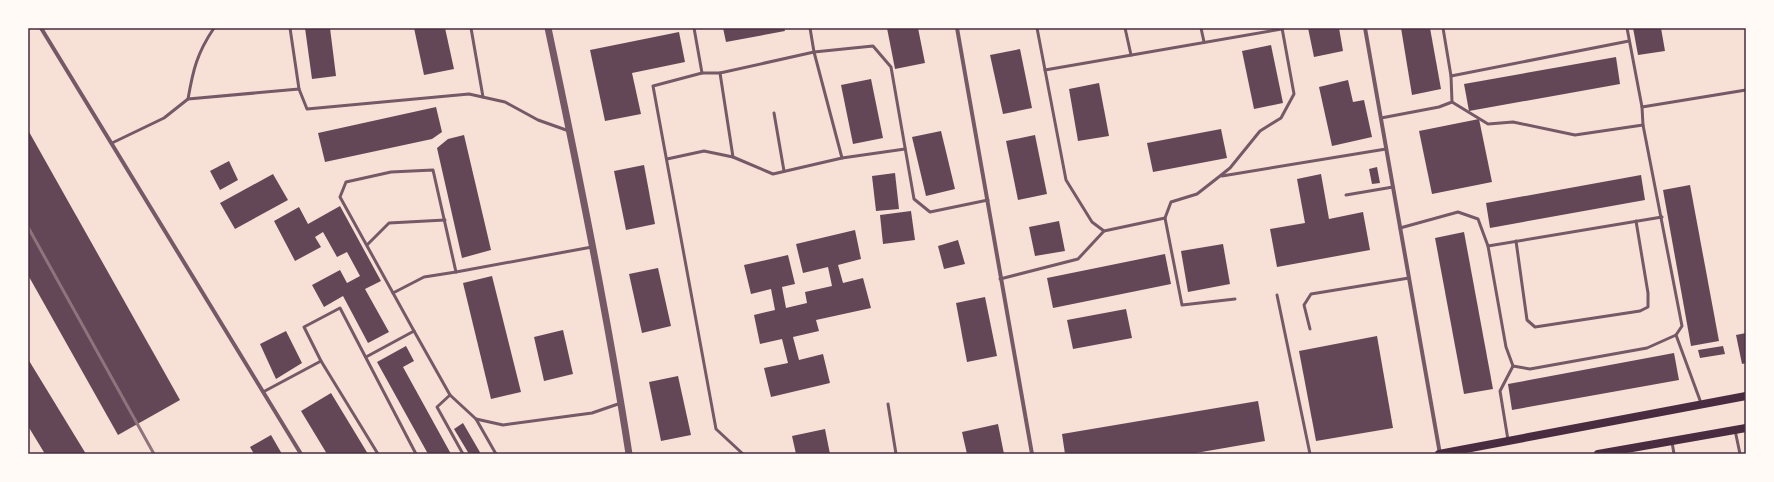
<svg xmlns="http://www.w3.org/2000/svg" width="1774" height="482" font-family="'Crimson Pro',serif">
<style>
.building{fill:#644757}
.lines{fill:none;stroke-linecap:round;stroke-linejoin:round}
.service{stroke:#755966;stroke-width:3}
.minor{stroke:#755966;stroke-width:4}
.tertiary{stroke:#755966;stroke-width:7}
.secondary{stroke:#4a2c40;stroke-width:8}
.rail{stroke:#8f747c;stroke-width:3}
.neatline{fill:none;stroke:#4a2c40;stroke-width:1.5}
</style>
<rect width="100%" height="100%" fill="#f7e1d7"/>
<!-- building -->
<g class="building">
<path d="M305,28H330L336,76L312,79Z"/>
<path d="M414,28H445L454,69L424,75Z"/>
<path d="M723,28H784L785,31L726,42Z"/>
<path d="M887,28H918L925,63L895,69Z"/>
<path d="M1308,28H1339L1343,51L1314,57Z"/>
<path d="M1401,28H1430L1441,89L1412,95Z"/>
<path d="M1633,28H1661L1665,51L1638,55Z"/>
<path d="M679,32L685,62L632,73L641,114L605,121L590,50Z"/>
<path d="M1271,45L1283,103L1254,109L1242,51Z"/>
<path d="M1020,49L1032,108L1003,114L990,55Z"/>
<path d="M1616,57L1620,84L1469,111L1464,84Z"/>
<path d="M871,79L883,138L853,144L841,85Z"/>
<path d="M1348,80L1353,102L1364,100L1372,137L1332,146L1319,87Z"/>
<path d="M1099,83L1109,136L1078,141L1069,89Z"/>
<path d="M436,107L442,132L432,139L325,162L318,133Z"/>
<path d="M1479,119L1492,182L1432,194L1419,131Z"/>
<path d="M1221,129L1227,158L1153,172L1147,143Z"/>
<path d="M28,130L180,400L118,435L28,275Z"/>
<path d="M941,131L955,189L926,196L912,137Z"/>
<path d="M464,135L491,250L462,258L437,148L448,139Z"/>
<path d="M1035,135L1047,194L1018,200L1006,141Z"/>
<path d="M229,161L238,180L220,190L210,171Z"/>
<path d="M644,165L655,224L626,230L614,171Z"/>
<path d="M1377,167L1380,183L1372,184L1369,169Z"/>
<path d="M895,173L899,209L876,211L872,176Z"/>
<path d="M273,174L288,200L235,229L220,203Z"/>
<path d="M1321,174L1329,219L1363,212L1370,250L1277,267L1270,229L1305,223L1297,179Z"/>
<path d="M1641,175L1645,200L1490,228L1486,203Z"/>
<path d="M1690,185L1719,341L1691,346L1663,190Z"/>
<path d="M340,206L381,281L365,289L389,332L368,343L343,296L324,307L312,285L340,270L347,283L360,276L347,252L337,257L323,232L315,237L321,247L295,261L274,221L299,207L308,224Z"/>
<path d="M911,211L915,240L883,244L880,215Z"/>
<path d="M1059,221L1065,251L1035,256L1029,227Z"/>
<path d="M855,230L861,259L838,265L843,283L863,278L871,308L816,320L819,331L793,337L799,360L823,354L830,383L771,397L764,368L788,363L782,339L760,344L754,315L775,310L771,289L751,294L744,265L788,255L795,284L782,287L786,308L807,303L805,292L832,286L828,267L803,273L796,244Z"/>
<path d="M1464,232L1493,389L1464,394L1435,238Z"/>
<path d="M958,240L965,264L944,269L938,246Z"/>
<path d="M1223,244L1230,284L1188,292L1181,251Z"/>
<path d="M1165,254L1171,284L1053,308L1047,278Z"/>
<path d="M658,268L671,326L642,333L629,274Z"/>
<path d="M492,276L521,392L491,399L463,283Z"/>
<path d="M985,297L997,356L967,362L956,303Z"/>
<path d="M1126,309L1132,338L1073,349L1067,320Z"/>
<path d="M563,330L573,374L544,381L534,337Z"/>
<path d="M286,331L302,363L276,379L260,344Z"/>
<path d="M1746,333V363L1742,364L1736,335Z"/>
<path d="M1377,336L1393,428L1316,441L1299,351Z"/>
<path d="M406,346L414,361L403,367L451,454H428L377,362Z"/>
<path d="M1723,346L1725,354L1700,358L1698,350Z"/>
<path d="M1674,353L1679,380L1512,410L1508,384Z"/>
<path d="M28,359L86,454H45L28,426Z"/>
<path d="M678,376L691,435L661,441L649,382Z"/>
<path d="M331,393L368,454H327L301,411Z"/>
<path d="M1258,401L1265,441L1190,454H1065L1062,434Z"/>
<path d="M463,423L481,454H469L454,429Z"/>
<path d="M998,424L1004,454H967L962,432Z"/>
<path d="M825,429L830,454H796L792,436Z"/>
<path d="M271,435L282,454H254L250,447Z"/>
</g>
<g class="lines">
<!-- service -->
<g class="service">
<path d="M290,28L299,89"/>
<path d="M471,28L483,97"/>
<path d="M694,28L702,73"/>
<path d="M810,28L814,52L842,158L905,149"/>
<path d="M1037,28L1066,180L1092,222L1104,231"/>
<path d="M1125,28L1131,55"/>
<path d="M1201,28L1204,42"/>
<path d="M1443,28L1451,76L1629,41"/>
<path d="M1627,28L1642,107L1746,90"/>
<path d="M1045,70L1282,29"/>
<path d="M720,73L733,157L773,174L842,158"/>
<path d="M188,99C193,70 197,53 214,28"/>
<path d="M1452,102L1488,124L1513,122L1575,135L1643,125L1642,107"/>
<path d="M774,113L784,171"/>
<path d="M1381,118L1439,107L1452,102L1451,76"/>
<path d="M112,143L164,118L188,99L299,89L307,109L469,94L505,102L538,120L569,131"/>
<path d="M667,159L704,151L733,157"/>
<path d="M1222,176L1386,149"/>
<path d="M1346,195L1393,187"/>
<path d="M1165,218L1182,305L1235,299"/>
<path d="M1400,228L1458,212L1478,219L1488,246L1506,347L1513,366L1530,369L1647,348L1676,335L1682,326L1643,125"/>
<path d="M1516,241L1527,320L1535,327L1640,311L1648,307V293L1636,221"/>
<path d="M367,245L389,223L445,220"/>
<path d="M1488,246L1662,217"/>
<path d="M1000,279L1078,259L1104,231L1165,218L1171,202L1197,194L1220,176L1230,168L1260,131L1281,118L1294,94L1282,28"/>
<path d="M393,293L424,277L456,272"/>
<path d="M1277,295L1310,454"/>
<path d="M1310,329L1304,305L1311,294L1409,278"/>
<path d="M414,331L340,197L346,182L391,172L433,170L456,272L592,247"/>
<path d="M1676,335L1701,403"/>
<path d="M366,357L414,331L450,395L437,407L463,454"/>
<path d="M321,361L378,454"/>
<path d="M263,392L321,361L304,327L340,308L416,454"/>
<path d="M450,395L476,419L496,454"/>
<path d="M888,404L896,454"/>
<path d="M476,419L503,425L592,413L621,403"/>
<path d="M1735,430L1740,454"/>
<path d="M1508,440L1500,391L1513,366"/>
<path d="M1672,442L1674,454"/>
<path d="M743,454L716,429L653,86L702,73H720L814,52L873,46L891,67L914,199L930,212L988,200"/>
</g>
<!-- minor -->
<g class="minor">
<path d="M41,28L301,454"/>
<path d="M957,28L1032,454"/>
<path d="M1365,28L1440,454"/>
</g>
<!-- tertiary -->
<path class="tertiary" d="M548,28C578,169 607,311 629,454"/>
<!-- secondary -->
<g class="secondary">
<path d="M1439,454L1746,396"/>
<path d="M1598,454L1746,428"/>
</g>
<!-- rail -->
<path class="rail" d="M28,227L154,454"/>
</g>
<!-- border -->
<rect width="1774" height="482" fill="none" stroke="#fffaf5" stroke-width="58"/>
<rect x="29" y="29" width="1716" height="424" class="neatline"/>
</svg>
